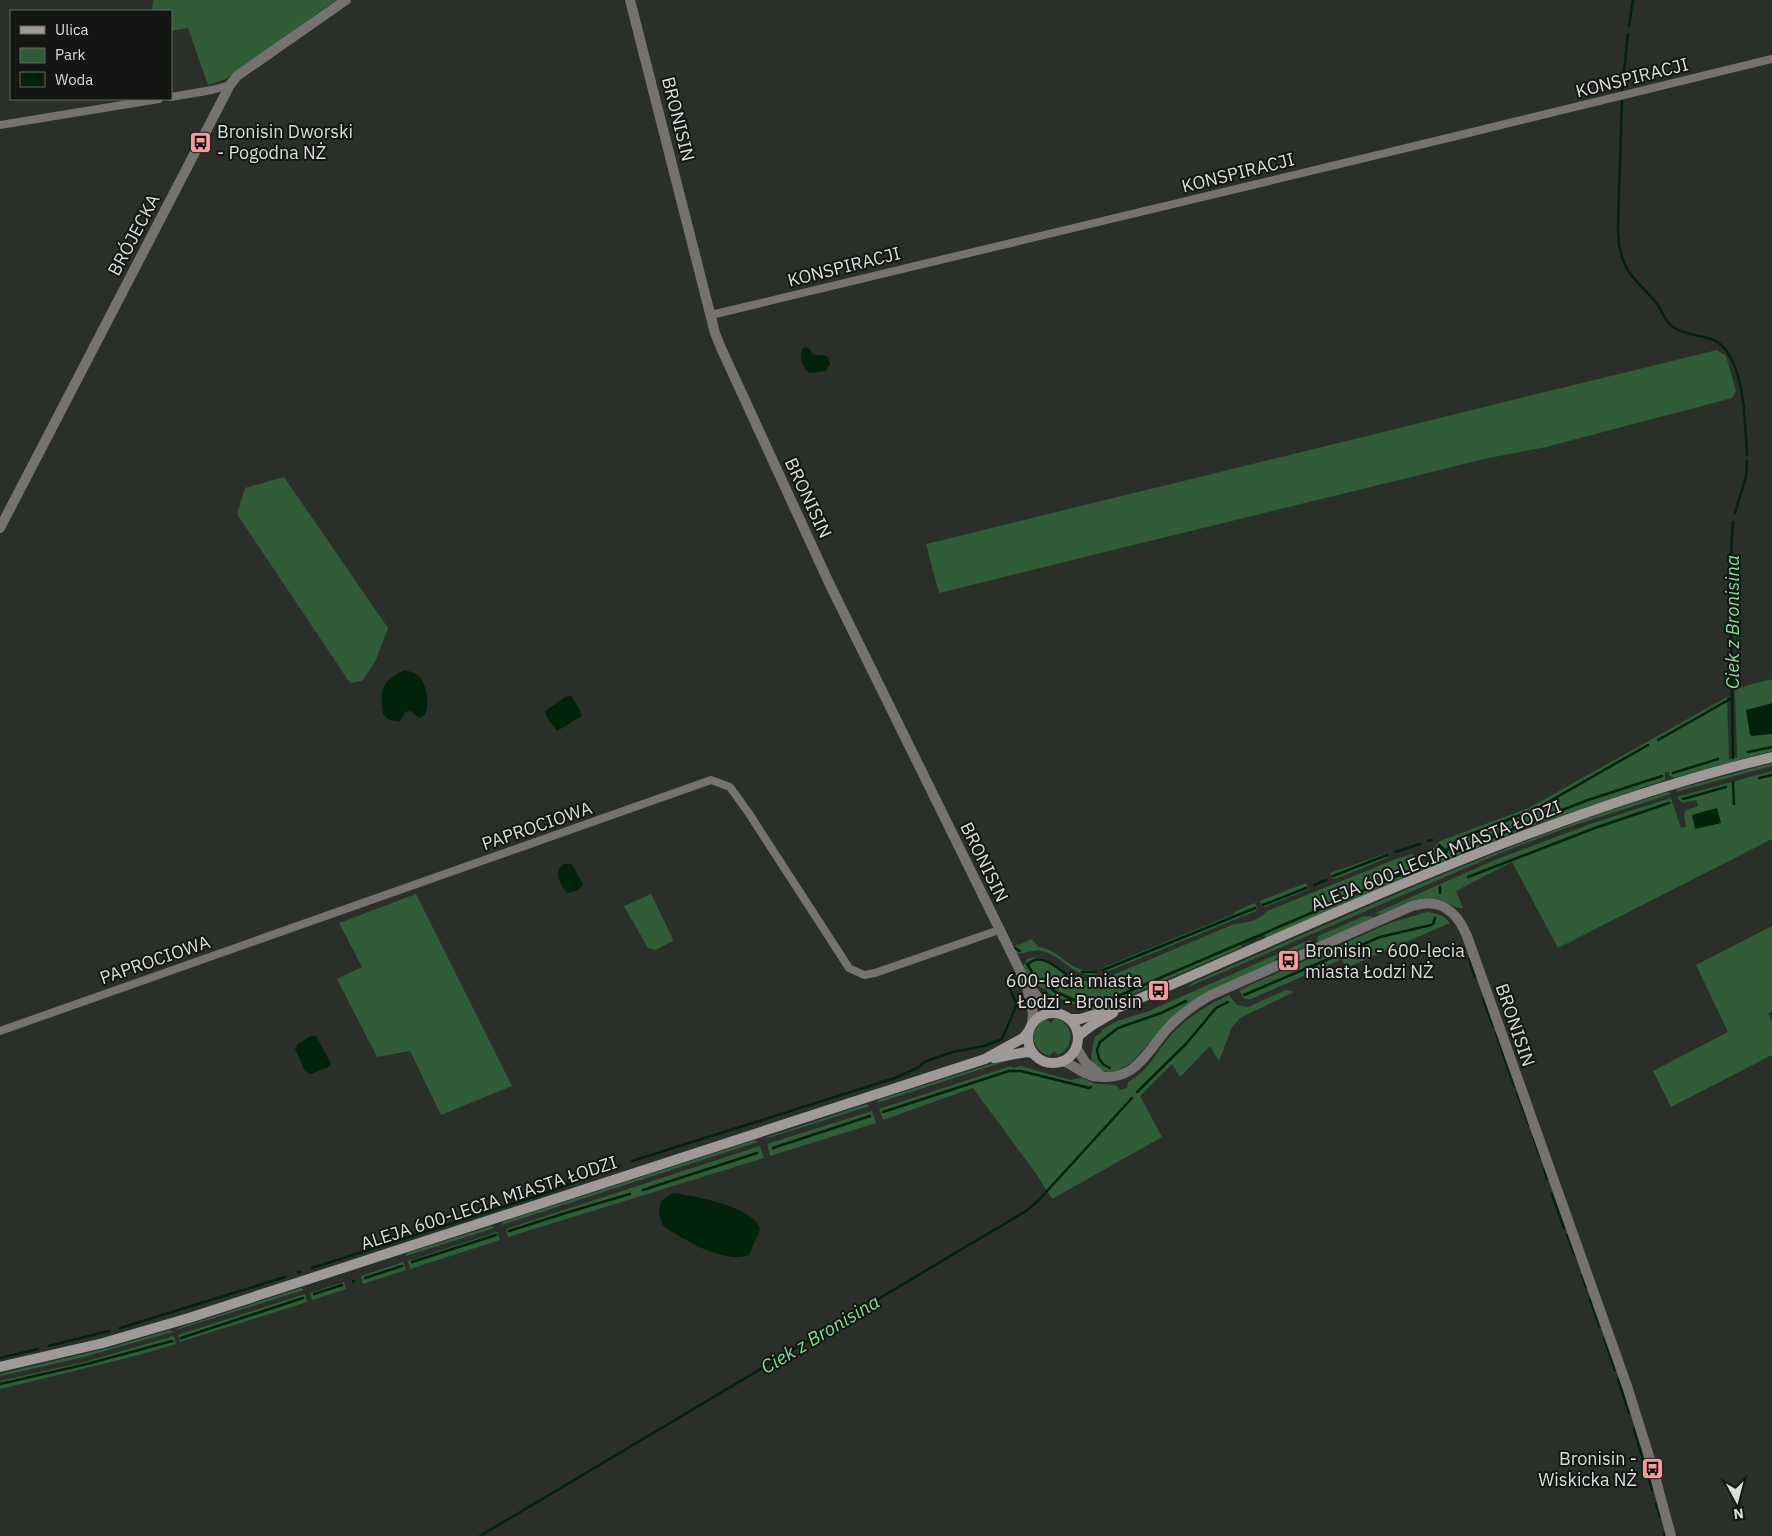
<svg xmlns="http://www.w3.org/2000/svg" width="1772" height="1536" font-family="'IBM Plex Sans',sans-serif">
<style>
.green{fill:#305d38}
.water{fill:#02230a}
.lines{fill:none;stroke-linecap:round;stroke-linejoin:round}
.stream{stroke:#02230a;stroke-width:2.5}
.minor{stroke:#767272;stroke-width:8}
.tertiary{stroke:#767272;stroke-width:10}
.secondary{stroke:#9f9998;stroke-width:10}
.labels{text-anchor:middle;stroke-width:4;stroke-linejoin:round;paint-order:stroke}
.street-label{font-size:18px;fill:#dbdedb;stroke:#141614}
.poi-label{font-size:18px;fill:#dbdedb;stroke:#141614;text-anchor:start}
.water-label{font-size:19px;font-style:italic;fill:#86dd95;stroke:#141614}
</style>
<rect width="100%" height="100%" fill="#2a2f2a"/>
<!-- green -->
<g class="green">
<path d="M153,0H336L226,79L208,85L188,28L171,31V11H152Z"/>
<path d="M1717,350L1726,356L1736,391L1732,398L1546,447L1484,459L939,593L926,544Z"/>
<path d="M284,477L388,628L375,662L362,681L350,683L237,514L245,488Z"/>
<path d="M1772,679V751L1674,778L1670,776L1669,772H1665V780L1526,828L1451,858L1266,938L1264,934L1241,944L1242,947L1098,1009L1088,1010L1049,994L1045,988L1043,989L1034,983L1023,967L1027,959C1047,951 1060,973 1077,979C1085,982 1093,981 1101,980L1234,924C1246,923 1259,921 1267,911L1396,859L1412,854L1418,858L1420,864L1435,859L1433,849L1440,841L1529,808L1727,697L1729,759L1737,757L1735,689Z"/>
<path d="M1772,763V766L1676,792L1677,789Z"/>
<path d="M1772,771V839L1558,948L1512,862L1456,891L1463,908C1454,909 1450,903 1441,900C1420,893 1400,906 1381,914L1375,913L1497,859L1596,822L1671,798L1681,828L1686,827L1684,814L1686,810L1698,806L1696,800L1682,803L1677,797Z"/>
<path d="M1668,792L1671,794L1566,828L1508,850L1186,988L1194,982C1351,915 1505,841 1668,792Z"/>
<path d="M1387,853V858L1338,878L1333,879L1330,873Z"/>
<path d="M1306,883L1308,888L1307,890L1265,907H1262L1260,901Z"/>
<path d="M416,894L512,1086L441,1115L410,1051L377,1057L337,979L362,967L339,923Z"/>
<path d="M651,894L672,937L673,941L655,950L648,948L624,906Z"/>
<path d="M1255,903L1257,908L1256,911L1109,971H1103L1102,968L1234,914L1236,911Z"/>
<path d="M1427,912C1436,913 1444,915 1450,923L1346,968L1342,959L1251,999H1244L1239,990L1390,923Z"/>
<path d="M1371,916L1374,918L1319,943L1317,940L1318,936L1362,917Z"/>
<path d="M1772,926V1011L1768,1014L1772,1022V1055L1671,1107L1653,1071L1728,1032L1696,965Z"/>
<path d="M1032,939L1038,947C1057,949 1064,964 1080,969C1085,971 1091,970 1096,971L1097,974C1074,980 1062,954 1041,951C1032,949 1024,955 1015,953L1011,948Z"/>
<path d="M1309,940L1313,943L1275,959L1276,962L1161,1030L1131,1063L1118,1070L1108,1072L1098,1070L1092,1063L1091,1055L1095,1037L1102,1032L1101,1030L1117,1021L1149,1011Z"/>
<path d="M1286,990L1294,992L1240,1018L1232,1027L1219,1061L1210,1046L1180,1077L1172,1064L1140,1096L1162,1137L1052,1199L1037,1175L973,1088L883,1120L879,1109L1011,1066L1012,1068L1021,1066L1070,1080L1082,1078L1096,1084L1116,1085L1120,1090L1127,1088L1128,1082C1148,1072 1157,1051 1172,1034C1188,1017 1207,1005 1229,995L1237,1005L1248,1007Z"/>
<path d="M1055,1018C1074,1023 1076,1047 1058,1055L1054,1051L1050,1056C1030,1051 1028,1028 1046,1019L1051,1023Z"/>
<path d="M1010,1060L877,1103L878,1100L1000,1061Z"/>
<path d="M867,1104L870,1106L765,1139L767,1137Z"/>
<path d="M872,1111L876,1123L770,1156L767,1144Z"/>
<path d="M755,1140L758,1142L502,1225L503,1222Z"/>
<path d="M760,1146L764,1158L508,1237L506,1229Z"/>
<path d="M492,1226L495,1228L406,1256L407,1253Z"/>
<path d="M497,1232L500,1240L410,1269L408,1261Z"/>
<path d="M403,1262L406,1270L363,1284L361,1276Z"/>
<path d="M344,1282L346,1289L312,1300L310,1293Z"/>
<path d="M301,1288L304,1290L176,1330L178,1328Z"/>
<path d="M305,1294L307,1302L180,1342L178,1335Z"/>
<path d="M170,1330L173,1332L80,1358L0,1376V1374L112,1347Z"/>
<path d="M174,1336L176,1344L135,1356L0,1389V1381L84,1362Z"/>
</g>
<!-- water -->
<g class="water">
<path d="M806,347L810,349C813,360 822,352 828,357L830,364L826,371L809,373C803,367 799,357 802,349Z"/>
<path d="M404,670C408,671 413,672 416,674C427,681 430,704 425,715L419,718L410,711L405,712L403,717L399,722L389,720L383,714C380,689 381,682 404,670Z"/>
<path d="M571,696L579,708L582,716L557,731L546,716L545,711L565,697Z"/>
<path d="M1772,703V734L1752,736L1750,735L1746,710Z"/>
<path d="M1717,808L1721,823L1695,829L1692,815Z"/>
<path d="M563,864H572L583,885C580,890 572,893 567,893C560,883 553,874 563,864Z"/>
<path d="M311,1036H316L330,1062V1066L311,1074L305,1071L295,1049L298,1044Z"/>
<path d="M673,1193C695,1196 736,1204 753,1219C756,1221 758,1225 760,1229L749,1255C723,1264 685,1240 663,1226L659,1213L661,1201Z"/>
</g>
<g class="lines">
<!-- stream -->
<g class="stream">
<path d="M1629,26L1633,0"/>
<path d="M1622,90L1628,34"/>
<path d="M1622,101C1621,131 1620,162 1619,192C1619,215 1615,239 1623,260C1629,278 1647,290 1658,305C1663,313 1665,322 1673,327C1693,341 1716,329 1731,358C1745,384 1745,426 1747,455"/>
<path d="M1735,513L1746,476L1747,461"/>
<path d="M1732,698L1733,758"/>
<path d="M1658,740L1732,698L1730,569L1733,522"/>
<path d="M1748,752L1772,747"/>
<path d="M1673,773L1718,759"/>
<path d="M1759,778L1772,775"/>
<path d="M1733,782L1734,804"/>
<path d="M1683,799L1726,787"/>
<path d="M1428,841L1432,840"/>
<path d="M1439,845L1446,851"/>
<path d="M1459,850L1588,800L1662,776"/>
<path d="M1395,852L1420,844"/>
<path d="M1445,856L1447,850L1458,839L1536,809L1648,745"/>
<path d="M1333,876L1387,855"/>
<path d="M1468,877L1595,828L1669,803"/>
<path d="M1314,885L1326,880"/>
<path d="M1440,893V887"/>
<path d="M1263,905L1306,888"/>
<path d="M1013,947L1020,951"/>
<path d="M1469,959L1475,977"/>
<path d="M1027,964L1038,981L1046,983L1054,991L1085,1005H1097L1416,868"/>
<path d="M1028,964C1041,952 1056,967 1067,975"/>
<path d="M1103,970L1255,908"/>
<path d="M1082,972H1096"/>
<path d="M1244,995L1380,937L1431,925L1433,924L1435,918"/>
<path d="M1483,998L1493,1026"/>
<path d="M1496,1033L1511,1077"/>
<path d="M1110,1068L1104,1065L1099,1059L1097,1050L1100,1042L1118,1028L1161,1013L1186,1001"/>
<path d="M1512,1080L1515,1087"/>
<path d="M1137,1092L1186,1044L1216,1008L1228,1002"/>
<path d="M1517,1093L1529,1125"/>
<path d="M883,1112L1009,1071H1021L1089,1088L1091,1087"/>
<path d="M1533,1137L1540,1156"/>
<path d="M773,1148L870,1116"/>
<path d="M632,1161L895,1078L919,1067L924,1062L953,1052L984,1046L1002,1039L1015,1009L1016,1004L1008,983"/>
<path d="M1544,1169L1547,1179"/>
<path d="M643,1190L757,1153"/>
<path d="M1552,1194L1564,1228"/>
<path d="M509,1231L572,1211L630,1194"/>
<path d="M1567,1235L1575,1256"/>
<path d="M412,1262L496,1235"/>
<path d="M312,1268L546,1193L620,1165"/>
<path d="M298,1272H300"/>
<path d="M1582,1275L1586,1287"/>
<path d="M365,1278L402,1266"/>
<path d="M353,1282L354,1281"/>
<path d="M314,1294L342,1285"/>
<path d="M1590,1299L1600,1327"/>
<path d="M120,1328L285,1277"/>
<path d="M181,1338L303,1298"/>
<path d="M1604,1338L1615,1370"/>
<path d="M49,1346L109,1331"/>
<path d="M0,1358L38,1349"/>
<path d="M1618,1379L1629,1413"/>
<path d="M0,1384L87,1364L172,1341"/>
<path d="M1634,1429L1645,1467"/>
<path d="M1648,1475L1652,1490"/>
<path d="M1656,1504L1660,1517"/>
<path d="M1664,1533L1665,1536"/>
<path d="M480,1536L1026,1211L1037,1202L1132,1098"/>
</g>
<!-- minor -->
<g class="minor">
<path d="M171,97L212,90L230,85"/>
<path d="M0,125L159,99"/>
<path d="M711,315L1448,138L1772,59"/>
<path d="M0,1031L711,780L730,787L748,812L849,968L864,975L875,973L999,930"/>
</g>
<!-- tertiary -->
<g class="tertiary">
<path d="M630,0L715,333L721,348L830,585L1026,983L1033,1013L1032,1023"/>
<path d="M0,528L230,85L237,76L346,0"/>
<path d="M1026,983C1036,992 1040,1005 1052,1012"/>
<path d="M1076,1047L1085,1062L1100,1075"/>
<path d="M1062,1061C1073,1064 1082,1074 1093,1076C1135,1083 1144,1055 1168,1028C1180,1015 1195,1004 1211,995L1412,906C1439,897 1457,911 1467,936L1627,1386L1653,1469L1671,1536"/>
</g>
<!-- secondary -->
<g class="secondary">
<circle cx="1053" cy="1038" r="25"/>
<path d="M1070,1019H1080L1120,1007C1334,915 1545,812 1772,757"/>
<path d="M1078,1036L1091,1026L1113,1013"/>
<path d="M994,1058L1026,1052L1033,1053"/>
<path d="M0,1367L103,1343L189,1318L985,1059L1023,1038L1028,1032"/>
</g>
</g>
<!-- icons -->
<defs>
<symbol id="bus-square" viewBox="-11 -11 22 22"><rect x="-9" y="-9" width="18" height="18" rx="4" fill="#f59b9b" stroke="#141614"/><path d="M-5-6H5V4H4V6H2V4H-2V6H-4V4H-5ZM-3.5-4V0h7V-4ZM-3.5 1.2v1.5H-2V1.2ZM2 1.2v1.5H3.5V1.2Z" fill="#111"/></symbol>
</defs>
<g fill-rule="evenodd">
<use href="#bus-square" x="188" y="130" width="25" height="25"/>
<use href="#bus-square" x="1276" y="948" width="25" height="25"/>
<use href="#bus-square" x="1146" y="978" width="25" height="25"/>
<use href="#bus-square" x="1640" y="1456" width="25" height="25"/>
</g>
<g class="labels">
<!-- street labels -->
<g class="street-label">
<text transform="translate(1632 78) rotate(-14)" y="6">KONSPIRACJI</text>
<text transform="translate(678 119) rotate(76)" y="6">BRONISIN</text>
<text transform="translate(1238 173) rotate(-14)" y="6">KONSPIRACJI</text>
<text transform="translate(134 235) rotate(-62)" y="6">BRÓJECKA</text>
<text transform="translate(844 267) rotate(-14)" y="6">KONSPIRACJI</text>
<text transform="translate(808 498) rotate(65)" y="6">BRONISIN</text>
<text transform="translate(537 826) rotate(-19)" y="6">PAPROCIOWA</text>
<text transform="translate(1436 856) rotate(-22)" y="6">ALEJA 600-LECIA MIASTA ŁODZI</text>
<text transform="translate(984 862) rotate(64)" y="6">BRONISIN</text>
<text transform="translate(155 960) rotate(-19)" y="6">PAPROCIOWA</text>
<text transform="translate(1515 1025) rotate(71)" y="6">BRONISIN</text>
<text transform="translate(489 1203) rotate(-18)" y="6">ALEJA 600-LECIA MIASTA ŁODZI</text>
</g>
<!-- poi labels -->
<g class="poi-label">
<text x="217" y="138">Bronisin Dworski<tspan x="217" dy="21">- Pogodna NŻ</tspan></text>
<text x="1305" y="957">Bronisin - 600-lecia<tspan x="1305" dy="21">miasta Łodzi NŻ</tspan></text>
<text x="1142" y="987" text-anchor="end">600-lecia miasta<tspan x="1142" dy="21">Łodzi - Bronisin</tspan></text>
<text x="1637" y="1465" text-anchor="end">Bronisin -<tspan x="1637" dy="21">Wiskicka NŻ</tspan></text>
</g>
<!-- water labels -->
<g class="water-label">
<text transform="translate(1732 622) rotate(-90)" y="7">Ciek z Bronisina</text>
<text transform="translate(820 1334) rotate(-31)" y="7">Ciek z Bronisina</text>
</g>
</g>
<!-- legend -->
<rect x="10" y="10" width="162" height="90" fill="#141614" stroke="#646664"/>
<rect x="20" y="26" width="25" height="8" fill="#9f9998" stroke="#646664"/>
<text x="55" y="35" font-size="15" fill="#dbdedb">Ulica</text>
<rect x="20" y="48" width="25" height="15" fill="#305d38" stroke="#646664"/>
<text x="55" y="60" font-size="15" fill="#dbdedb">Park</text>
<rect x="20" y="72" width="25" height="15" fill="#02230a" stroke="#646664"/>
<text x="55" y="85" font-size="15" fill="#dbdedb">Woda</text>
<!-- north arrow -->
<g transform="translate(1737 1501) rotate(173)" stroke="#141614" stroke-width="4" paint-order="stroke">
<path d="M0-4L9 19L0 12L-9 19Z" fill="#dbdedb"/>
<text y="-8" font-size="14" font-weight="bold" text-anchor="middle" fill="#dbdedb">N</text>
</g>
</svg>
